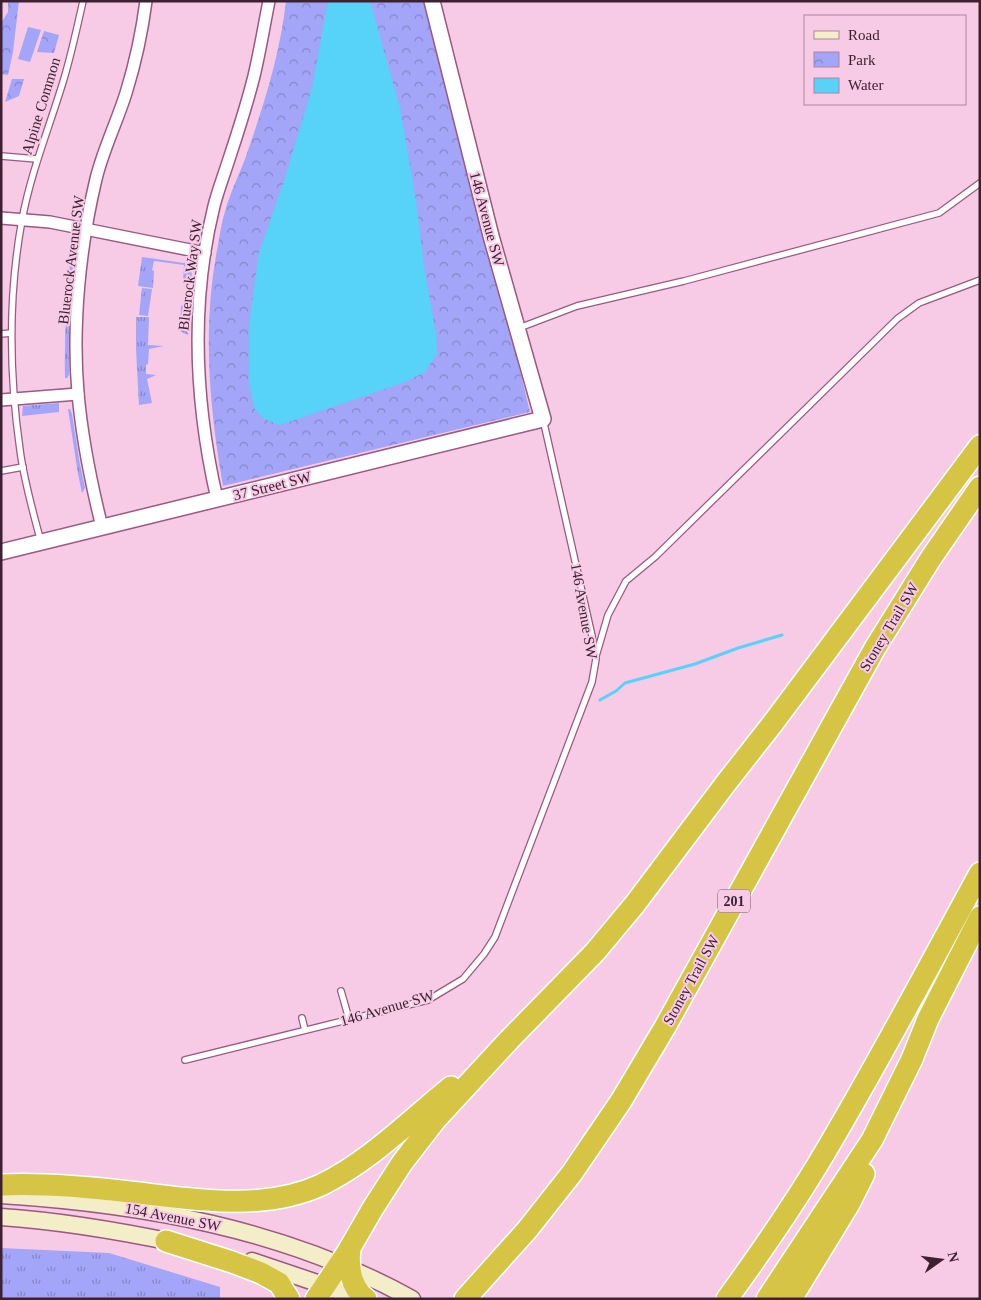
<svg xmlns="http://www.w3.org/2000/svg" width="981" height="1300" font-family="Georgia,serif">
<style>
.grass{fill:url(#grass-tufts)}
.park{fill:url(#park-crowns)}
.garden{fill:#a3a5f8}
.water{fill:#57d2f9}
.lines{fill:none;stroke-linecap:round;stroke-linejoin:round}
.stream{stroke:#57d2f9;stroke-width:3}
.service-casing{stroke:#9a5882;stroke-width:8}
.minor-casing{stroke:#9a5882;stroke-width:14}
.tertiary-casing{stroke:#9a5882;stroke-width:18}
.secondary-casing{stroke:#9a5882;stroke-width:19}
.motorway-casing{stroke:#fff;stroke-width:24}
.service{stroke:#fff;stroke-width:5.5}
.minor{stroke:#fff;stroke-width:11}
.tertiary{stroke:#fff;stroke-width:15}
.secondary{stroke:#f3eec7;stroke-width:16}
.motorway{stroke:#d6c544;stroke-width:21}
.labels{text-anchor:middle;stroke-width:4;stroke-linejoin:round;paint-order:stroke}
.shield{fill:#f7cae5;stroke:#755468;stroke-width:1}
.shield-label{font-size:14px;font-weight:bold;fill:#3d2133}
.street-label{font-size:15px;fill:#3d2133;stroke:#f7cae5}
</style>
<defs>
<pattern id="grass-tufts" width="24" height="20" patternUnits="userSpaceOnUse" patternTransform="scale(1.25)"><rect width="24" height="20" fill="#a3a5f8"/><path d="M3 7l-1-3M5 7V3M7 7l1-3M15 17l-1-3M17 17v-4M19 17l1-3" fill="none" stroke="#8686c9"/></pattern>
<pattern id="park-crowns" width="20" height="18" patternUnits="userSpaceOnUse" patternTransform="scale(1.25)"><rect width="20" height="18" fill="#a3a5f8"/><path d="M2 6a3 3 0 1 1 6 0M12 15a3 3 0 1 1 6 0" fill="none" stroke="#8686c9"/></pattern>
</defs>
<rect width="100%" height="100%" fill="#f7cae5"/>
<!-- grass -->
<g class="grass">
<path d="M72,243H74L75,248L69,307V375L67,378H65C64,332 67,288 72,243Z"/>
<path d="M142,257L191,264L192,281H183L184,265L154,261L152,270L154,271L153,288L138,286Z"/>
<path d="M142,288L152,289L148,316L139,315Z"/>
<path d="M185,303H190L188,335L180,331L181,306Z"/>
<path d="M136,317H149L148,345L164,346L149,349L148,364L146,365V374L156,375L147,379L152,403L139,405L136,349Z"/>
<path d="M59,403V412L22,416L23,406Z"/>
<path d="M68,409H70L72,414L80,465L85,488L82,493L78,474Z"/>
<path d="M1,1248L109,1253L220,1287V1299H1Z"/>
</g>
<!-- park -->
<g class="park">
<path d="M8,1H19L13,52L8,75L1,74V23L8,12Z"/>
<path d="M286,1H431L530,412L223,486C209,406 202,326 218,245C220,233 222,220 226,208C231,191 239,175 245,159C263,108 280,55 286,1Z"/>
<path d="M44,31L59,35L54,53L37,52Z"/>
<path d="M12,79H24L19,96L5,102Z"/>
</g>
<!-- garden -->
<path class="garden" d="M28,27L41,30L30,62L18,59Z"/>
<!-- water -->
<path class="water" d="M328,1H370L400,108L416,201L425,273L436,334L437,354L425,372L405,382L280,425L264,419L254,408L249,382V325L259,253L284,181L312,88Z"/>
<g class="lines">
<!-- stream -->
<path class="stream" d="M600,700L616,691L625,683L695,664L738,648L782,635"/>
<defs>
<g id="service">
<path d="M1,156L37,159"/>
<path d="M519,328L577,306L684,281L939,213L980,183"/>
<path d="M1,334L11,333"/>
<path d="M1,471L23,467"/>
<path d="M41,542C33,512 24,481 20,450C9,373 8,296 22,220C31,172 49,128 63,82C71,56 77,28 83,1"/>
<path d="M596,656L608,615L626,581L655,557L897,319L919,303L980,280"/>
<path d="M341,991L349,1019"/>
<path d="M302,1018L305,1030"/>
<path d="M185,1060L428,1000L463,979L484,954L495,937L592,682L596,659L592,636L543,419"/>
</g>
<g id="minor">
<path d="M1,218L50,222L205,253"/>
<path d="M1,400L78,394"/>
<path d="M217,499C195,403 190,303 214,206C218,190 224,175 229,159C238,132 247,104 254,76C260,51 264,26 269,1"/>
<path d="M102,527C91,483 82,439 78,393C72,324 80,246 96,179C103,150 117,122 126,93C135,64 142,32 146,1"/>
</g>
<path id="tertiary" d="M1,552L543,419L491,236L432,1"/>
<g id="secondary">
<path d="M1,1195C143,1204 286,1229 412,1299"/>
<path d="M1,1217C61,1221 119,1231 177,1243"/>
<path d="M252,1261L326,1286L356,1299"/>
</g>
<g id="motorway">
<path d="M1,1185C44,1183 88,1187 130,1192C192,1199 262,1212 321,1185C370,1161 409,1121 451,1087"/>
<path d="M166,1241L232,1262L261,1273L279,1283L289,1299"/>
<path d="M350,1248C348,1266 350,1287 366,1299"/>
<path d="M316,1299L347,1253L373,1208L402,1163L436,1119L509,1040L595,952L635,904L726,783L773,723L980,446"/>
<path d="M465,1299L527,1230L572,1173L621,1101L665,1027L875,648L931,558L980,487"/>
<path d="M727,1299C759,1255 790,1210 818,1164C875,1069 927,970 980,873"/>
<path d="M767,1299L872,1140L912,1059L928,1019L980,917"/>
<path d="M791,1299L849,1204L864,1174"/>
</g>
</defs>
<!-- service casing -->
<use href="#service" class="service-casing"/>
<!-- minor casing -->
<use href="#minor" class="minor-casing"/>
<!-- tertiary casing -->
<use href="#tertiary" class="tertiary-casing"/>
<!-- secondary casing -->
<use href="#secondary" class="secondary-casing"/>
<!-- motorway casing -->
<use href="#motorway" class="motorway-casing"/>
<!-- service -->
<use href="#service" class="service"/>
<!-- minor -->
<use href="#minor" class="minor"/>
<!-- tertiary -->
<use href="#tertiary" class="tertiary"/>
<!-- secondary -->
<use href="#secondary" class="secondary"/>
<!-- motorway -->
<use href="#motorway" class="motorway"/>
</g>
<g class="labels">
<!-- shield labels -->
<rect class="shield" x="718" y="889.5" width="32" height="23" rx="4"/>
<g class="shield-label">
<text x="734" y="906">201</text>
</g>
<!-- street labels -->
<g class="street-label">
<text transform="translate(41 106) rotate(-73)" y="5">Alpine Common</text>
<text transform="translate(487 219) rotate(75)" y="5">146 Avenue SW</text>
<text transform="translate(71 260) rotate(-83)" y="5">Bluerock Avenue SW</text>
<text transform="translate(190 275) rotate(-83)" y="5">Bluerock Way SW</text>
<text transform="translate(272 486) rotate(-14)" y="5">37 Street SW</text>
<text transform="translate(584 611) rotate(80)" y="5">146 Avenue SW</text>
<text transform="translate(889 627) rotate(-59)" y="5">Stoney Trail SW</text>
<text transform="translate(691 980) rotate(-61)" y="5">Stoney Trail SW</text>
<text transform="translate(387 1008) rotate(-16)" y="5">146 Avenue SW</text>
<text transform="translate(173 1217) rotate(11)" y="5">154 Avenue SW</text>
</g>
</g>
<!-- border -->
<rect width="981" height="1300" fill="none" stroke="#3d2133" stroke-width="5"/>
<!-- legend -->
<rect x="804" y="15" width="162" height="90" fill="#f7cae5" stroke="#ad869e"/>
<rect x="814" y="31" width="25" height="8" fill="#f3eec7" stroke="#ad869e"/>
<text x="848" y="40" font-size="15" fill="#3d2133">Road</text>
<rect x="814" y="52" width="25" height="15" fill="url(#park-crowns)" stroke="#ad869e"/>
<text x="848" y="65" font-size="15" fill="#3d2133">Park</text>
<rect x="814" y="78" width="25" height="15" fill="#57d2f9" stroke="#ad869e"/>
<text x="848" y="90" font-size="15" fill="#3d2133">Water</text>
<!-- north arrow -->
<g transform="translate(941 1260) rotate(76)" stroke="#f7cae5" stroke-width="4" paint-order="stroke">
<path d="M0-4L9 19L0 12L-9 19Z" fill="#3d2133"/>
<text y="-8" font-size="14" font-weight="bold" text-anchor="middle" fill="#3d2133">N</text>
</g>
</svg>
